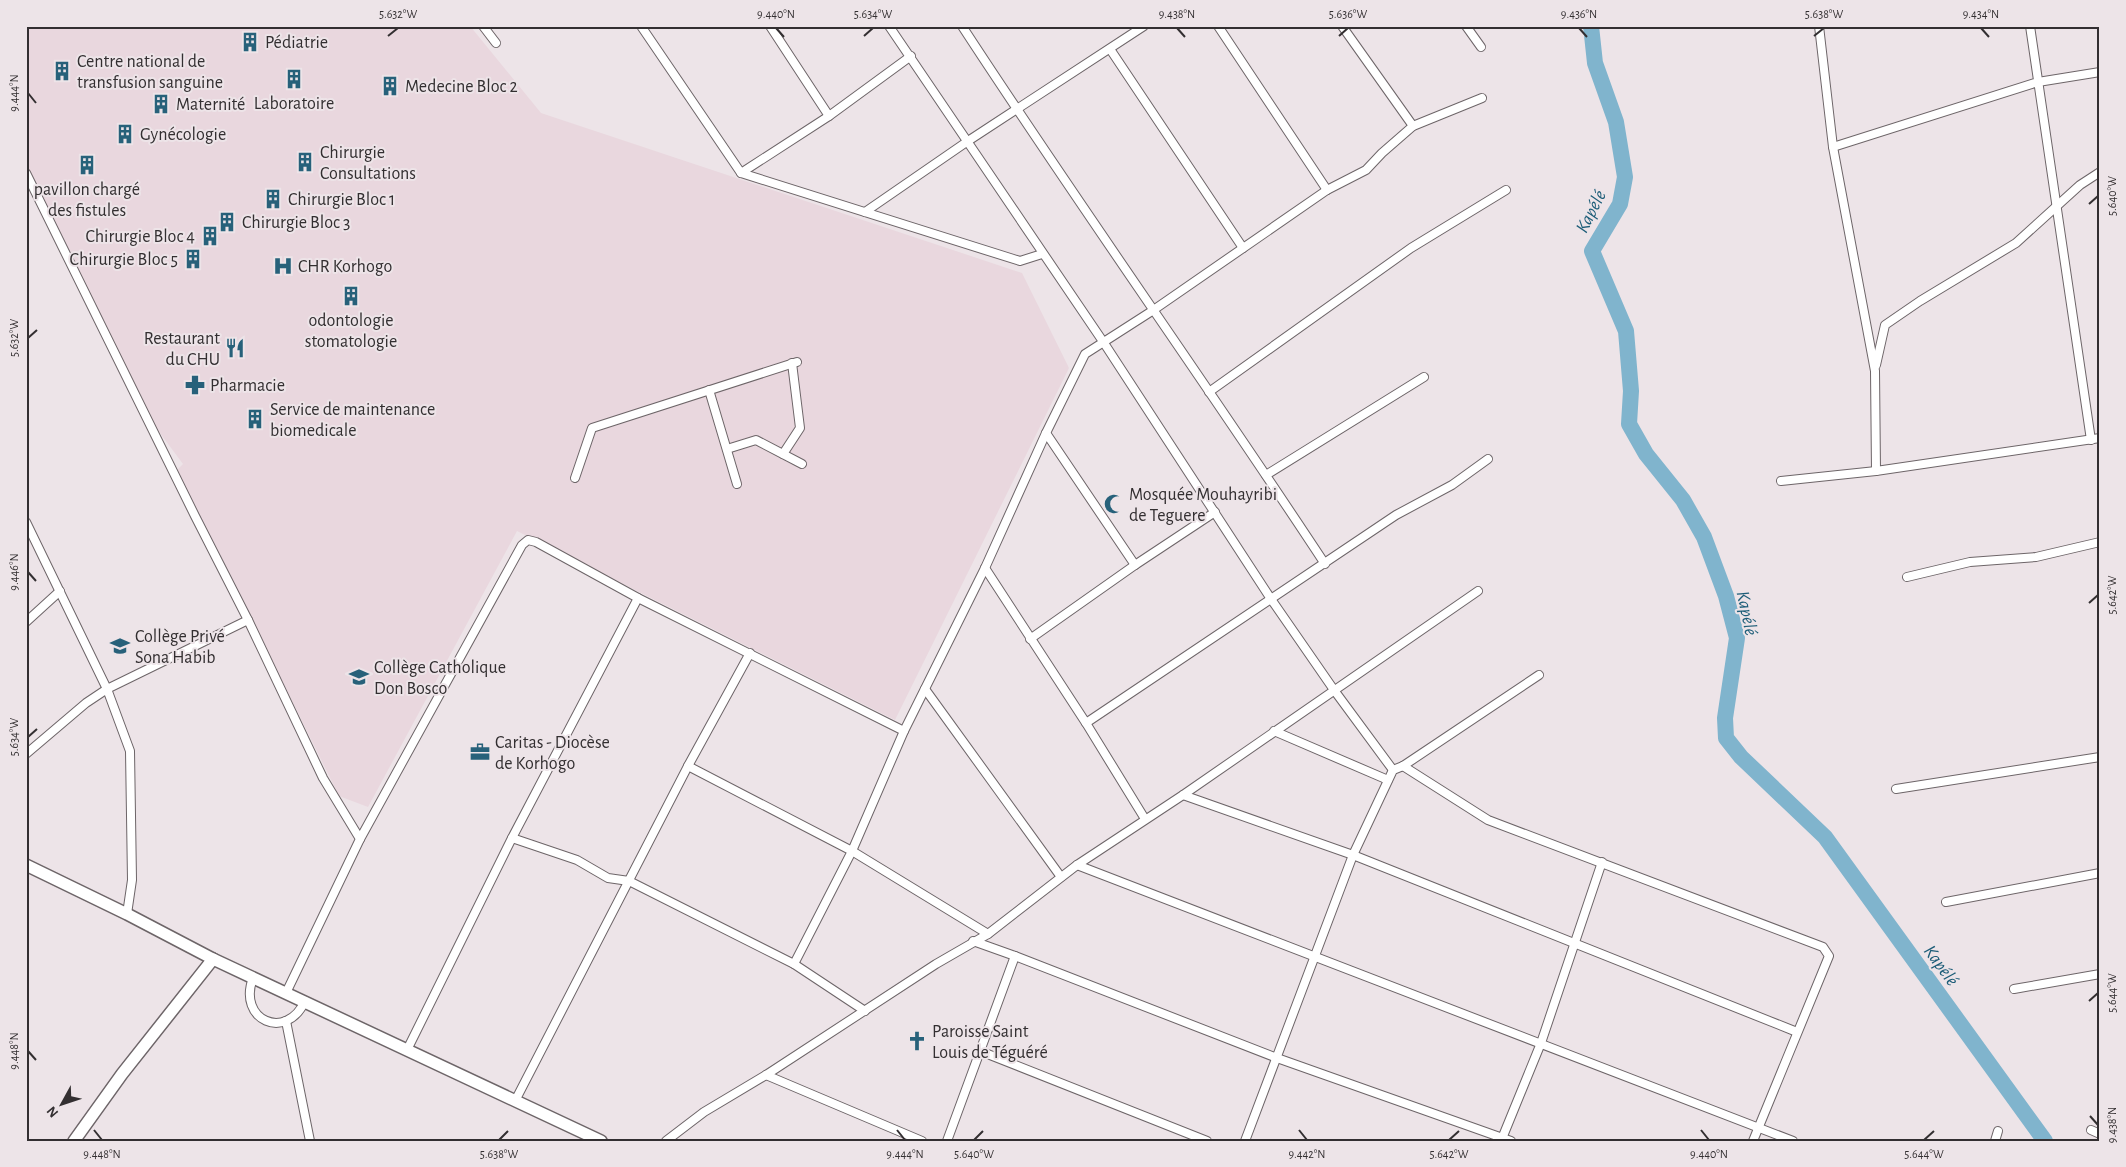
<svg xmlns="http://www.w3.org/2000/svg" width="2126" height="1167" font-family="'Alegreya Sans',sans-serif">
<style>
.built{fill:#e9d7de}
.lines{fill:none;stroke-linecap:round;stroke-linejoin:round}
.river{stroke:#80b4cd;stroke-width:16}
.street-casing{stroke:#6d6568;stroke-width:10}
.secondary-casing{stroke:#6d6568;stroke-width:14}
.street{stroke:#fff;stroke-width:8}
.secondary{stroke:#fff;stroke-width:11}
.ticks{fill:none;stroke:#332f31;stroke-width:2}
.labels{text-anchor:middle;stroke-width:4;stroke-linejoin:round;paint-order:stroke}
.poi-label{font-size:18px;fill:#332f31;stroke:#ede4e8;text-anchor:start}
.water-label{font-size:19px;font-style:italic;fill:#1d5d78;stroke:#ede4e8}
.neatline{fill:none;stroke:#332f31;stroke-width:2}
.ticks-label{font-size:12px;text-anchor:middle;fill:#332f31}
</style>
<rect width="100%" height="100%" fill="#ede4e8"/>
<!-- built -->
<path class="built" d="M26,26H470L541,113L1022,273L1069,368L895,720L517,531L368,807L339,796L222,559L176,471L183,464L157,429L26,164Z"/>
<g class="lines">
<!-- river -->
<path class="river" d="M1591,26L1595,63L1616,122L1625,177L1620,204L1592,251L1626,331L1631,391L1629,424L1646,454L1683,500L1704,537L1726,596L1737,638L1725,718L1726,738L1741,757L1825,837L2045,1141"/>
<defs>
<g id="street">
<path d="M483,26L496,43"/>
<path d="M641,26L741,173L1020,261L1042,254"/>
<path d="M770,26L829,116"/>
<path d="M889,26L1104,343L1271,599L1334,690L1393,770"/>
<path d="M962,26C1080,207 1206,383 1325,564"/>
<path d="M1218,26L1327,190"/>
<path d="M1342,26L1413,126"/>
<path d="M1466,26L1481,47"/>
<path d="M1819,26L1833,147L1875,371L1876,471"/>
<path d="M2030,26L2091,440"/>
<path d="M1110,49L1243,248"/>
<path d="M1833,147L2038,82L2100,72"/>
<path d="M26,173L195,516L248,620L323,778L360,839L286,993"/>
<path d="M741,173L829,116L911,56"/>
<path d="M865,212L968,141L1144,26"/>
<path d="M1876,365L1885,325L1920,301L2016,243L2080,185L2100,172"/>
<path d="M709,390L737,484"/>
<path d="M1209,392L1411,248L1506,190"/>
<path d="M1046,433L1135,565"/>
<path d="M727,449L756,440L802,464"/>
<path d="M783,454L800,428L792,363"/>
<path d="M1266,475L1424,377"/>
<path d="M575,478L592,428L797,362"/>
<path d="M1781,481L1876,471L2100,438"/>
<path d="M26,522L107,689L130,751L132,880L127,914"/>
<path d="M985,568L1086,723L1145,819"/>
<path d="M1907,577L1970,562L2036,557L2100,542"/>
<path d="M26,622L60,591"/>
<path d="M1030,639L1135,565L1215,512"/>
<path d="M925,689L1061,877"/>
<path d="M1086,723L1396,515L1452,485L1488,459"/>
<path d="M1274,731L1388,780"/>
<path d="M26,754L86,703L107,689L248,620"/>
<path d="M688,766L852,851L988,934"/>
<path d="M1403,766L1488,820L1823,947L1829,956L1753,1141"/>
<path d="M1896,789L2100,757"/>
<path d="M1183,795L1353,855L1797,1032"/>
<path d="M512,838L577,860L608,878L629,881L794,964L865,1011"/>
<path d="M360,839L522,545L528,540L536,542L638,598L904,731"/>
<path d="M1077,865L1793,1141"/>
<path d="M1946,902L2100,873"/>
<path d="M973,941L1015,956L1277,1058L1511,1141"/>
<path d="M794,964L852,851L904,731L985,568L1046,433L1085,354L1152,311L1327,190L1366,170L1382,153L1413,126L1482,98"/>
<path d="M253,978C237,1020 286,1042 305,1001"/>
<path d="M2014,989L2100,974"/>
<path d="M286,1021L310,1141"/>
<path d="M407,1050L512,838L638,598"/>
<path d="M980,1051L1207,1141"/>
<path d="M766,1075L922,1141"/>
<path d="M515,1101L688,766L750,653"/>
<path d="M2091,1130L2100,1134"/>
<path d="M666,1141L704,1112L766,1075L936,964L988,934L1077,865L1183,795L1478,591"/>
<path d="M947,1141L1015,956"/>
<path d="M1245,1141L1353,855L1393,770L1403,766L1539,675"/>
<path d="M1501,1141L1541,1043L1602,862"/>
<path d="M1995,1141L1998,1131"/>
</g>
<g id="secondary">
<path d="M26,865L127,914L213,959L601,1141"/>
<path d="M74,1141L122,1074L213,959"/>
</g>
</defs>
<!-- street casing -->
<use href="#street" class="street-casing"/>
<!-- secondary casing -->
<use href="#secondary" class="secondary-casing"/>
<!-- street -->
<use href="#street" class="street"/>
<!-- secondary -->
<use href="#secondary" class="secondary"/>
</g>
<!-- ticks -->
<path class="ticks" d="M776,28L784,37M1177,28L1185,37M1579,28L1587,37M1981,28L1989,37M388,36L398,28M864,36L873,28M1339,36L1348,28M1814,36L1824,28M28,93L36,103M2089,204L2098,196M28,338L37,330M28,572L36,581M2089,603L2098,595M28,737L37,729M2089,1001L2098,993M28,1051L36,1060M2090,1116L2098,1125M94,1130L102,1140M897,1130L905,1140M1299,1130L1307,1140M1701,1130L1709,1140M499,1140L508,1131M974,1140L983,1131M1449,1140L1459,1131M1924,1140L1934,1131"/>
<!-- icons -->
<defs>
<symbol id="building-bare" viewBox="-9 -9 18 18"><path d="M-4-6H4V6H1V3H-1V6H-4ZM-2.5-4.3h1.7v1.8h-1.7ZM.8-4.3h1.7v1.8H.8ZM-2.5-1h1.7V.8h-1.7ZM.8-1h1.7V.8H.8Z" fill="#27617a" stroke="#ede4e8" stroke-width="2.5" paint-order="stroke"/></symbol>
<symbol id="hospital-bare" viewBox="-9 -9 18 18"><path d="M-5-5h3v3.5h4V-5h3V5h-3V1.5h-4V5h-3Z" fill="#27617a" stroke="#ede4e8" stroke-width="2.5" paint-order="stroke"/></symbol>
<symbol id="restaurant-bare" viewBox="-9 -9 18 18"><path d="M-5-6h1v4h1v-4h1v4h1v-4h1v5L-1.5 .5V6h-2V.5L-5-1ZM5-6V6H3V1.5H1.5Q1.5-4 5-6Z" fill="#27617a" stroke="#ede4e8" stroke-width="2.5" paint-order="stroke"/></symbol>
<symbol id="pharmacy-bare" viewBox="-9 -9 18 18"><path d="M-2-6h4v4h4v4h-4v4h-4v-4h-4v-4h4Z" fill="#27617a" stroke="#ede4e8" stroke-width="2.5" paint-order="stroke"/></symbol>
<symbol id="mosque-bare" viewBox="-9 -9 18 18"><path d="M3.5-4.9A6 6 0 1 0 3.5 4.9A5 5 0 1 1 3.5-4.9Z" fill="#27617a" stroke="#ede4e8" stroke-width="2.5" paint-order="stroke"/></symbol>
<symbol id="school-bare" viewBox="-9 -9 18 18"><path d="M0-5L7-2L0 1L-7-2ZM-4 1L0 2.5L4 1V4Q0 6-4 4Z" fill="#27617a" stroke="#ede4e8" stroke-width="2.5" paint-order="stroke"/></symbol>
<symbol id="office-bare" viewBox="-9 -9 18 18"><path d="M-6-3h4V-5.5h4V-3h4V5H-6ZM-1-4.5V-3h2v-1.5ZM-6 0V1H6V0Z" fill="#27617a" stroke="#ede4e8" stroke-width="2.5" paint-order="stroke"/></symbol>
<symbol id="church-bare" viewBox="-9 -9 18 18"><path d="M-1.2-6h2.4v3.5h3.3v2.4h-3.3V6h-2.4V-.1h-3.3v-2.4h3.3Z" fill="#27617a" stroke="#ede4e8" stroke-width="2.5" paint-order="stroke"/></symbol>
</defs>
<g fill-rule="evenodd">
<use href="#building-bare" x="236" y="28" width="28" height="28"/>
<use href="#building-bare" x="48" y="57" width="28" height="28"/>
<use href="#building-bare" x="280" y="65" width="28" height="28"/>
<use href="#building-bare" x="376" y="72" width="28" height="28"/>
<use href="#building-bare" x="147" y="90" width="28" height="28"/>
<use href="#building-bare" x="111" y="120" width="28" height="28"/>
<use href="#building-bare" x="291" y="148" width="28" height="28"/>
<use href="#building-bare" x="73" y="151" width="28" height="28"/>
<use href="#building-bare" x="259" y="185" width="28" height="28"/>
<use href="#building-bare" x="213" y="208" width="28" height="28"/>
<use href="#building-bare" x="196" y="222" width="28" height="28"/>
<use href="#building-bare" x="179" y="245" width="28" height="28"/>
<use href="#hospital-bare" x="269" y="252" width="28" height="28"/>
<use href="#building-bare" x="337" y="282" width="28" height="28"/>
<use href="#restaurant-bare" x="221" y="334" width="28" height="28"/>
<use href="#pharmacy-bare" x="181" y="371" width="28" height="28"/>
<use href="#building-bare" x="241" y="405" width="28" height="28"/>
<use href="#mosque-bare" x="1100" y="490" width="28" height="28"/>
<use href="#school-bare" x="106" y="632" width="28" height="28"/>
<use href="#school-bare" x="345" y="663" width="28" height="28"/>
<use href="#office-bare" x="466" y="738" width="28" height="28"/>
<use href="#church-bare" x="903" y="1027" width="28" height="28"/>
</g>
<g class="labels">
<!-- poi labels -->
<g class="poi-label">
<text x="265" y="48">Pédiatrie</text>
<text x="77" y="67">Centre national de<tspan x="77" dy="21">transfusion sanguine</tspan></text>
<text x="405" y="92">Medecine Bloc 2</text>
<text x="294" y="109" text-anchor="middle">Laboratoire</text>
<text x="176" y="110">Maternité</text>
<text x="140" y="140">Gynécologie</text>
<text x="320" y="158">Chirurgie<tspan x="320" dy="21">Consultations</tspan></text>
<text x="87" y="195" text-anchor="middle">pavillon chargé<tspan x="87" dy="21">des fistules</tspan></text>
<text x="288" y="205">Chirurgie Bloc 1</text>
<text x="242" y="228">Chirurgie Bloc 3</text>
<text x="195" y="242" text-anchor="end">Chirurgie Bloc 4</text>
<text x="178" y="265" text-anchor="end">Chirurgie Bloc 5</text>
<text x="298" y="272">CHR Korhogo</text>
<text x="351" y="326" text-anchor="middle">odontologie<tspan x="351" dy="21">stomatologie</tspan></text>
<text x="220" y="344" text-anchor="end">Restaurant<tspan x="220" dy="21">du CHU</tspan></text>
<text x="210" y="391">Pharmacie</text>
<text x="270" y="415">Service de maintenance<tspan x="270" dy="21">biomedicale</tspan></text>
<text x="1129" y="500">Mosquée Mouhayribi<tspan x="1129" dy="21">de Teguere</tspan></text>
<text x="135" y="642">Collège Privé<tspan x="135" dy="21">Sona Habib</tspan></text>
<text x="374" y="673">Collège Catholique<tspan x="374" dy="21">Don Bosco</tspan></text>
<text x="495" y="748">Caritas - Diocèse<tspan x="495" dy="21">de Korhogo</tspan></text>
<text x="932" y="1037">Paroisse Saint<tspan x="932" dy="21">Louis de Téguéré</tspan></text>
</g>
<!-- water labels -->
<g class="water-label">
<text transform="translate(1590 211) rotate(-63)" y="7">Kapélé</text>
<text transform="translate(1748 613) rotate(78)" y="7">Kapélé</text>
<text transform="translate(1942 965) rotate(54)" y="7">Kapélé</text>
</g>
</g>
<!-- border -->
<rect width="2126" height="1167" fill="none" stroke="#ede4e8" stroke-width="55"/>
<!-- north arrow -->
<g transform="translate(62 1104) rotate(230)" stroke="#ede4e8" stroke-width="4" paint-order="stroke">
<path d="M0-4L9 19L0 12L-9 19Z" fill="#332f31"/>
<text y="-8" font-size="14" font-weight="bold" text-anchor="middle" fill="#332f31">N</text>
</g>
<rect x="28" y="28" width="2070" height="1112" class="neatline"/>
<g class="ticks-label">
<text x="398" y="18">5.632°W</text>
<text x="776" y="18">9.440°N</text>
<text x="873" y="18">5.634°W</text>
<text x="1177" y="18">9.438°N</text>
<text x="1348" y="18">5.636°W</text>
<text x="1579" y="18">9.436°N</text>
<text x="1824" y="18">5.638°W</text>
<text x="1981" y="18">9.434°N</text>
<text transform="translate(14 93) rotate(-90)" y="4">9.444°N</text>
<text transform="translate(2112 196) rotate(-90)" y="4">5.640°W</text>
<text transform="translate(14 338) rotate(-90)" y="4">5.632°W</text>
<text transform="translate(14 572) rotate(-90)" y="4">9.446°N</text>
<text transform="translate(2112 595) rotate(-90)" y="4">5.642°W</text>
<text transform="translate(14 737) rotate(-90)" y="4">5.634°W</text>
<text transform="translate(2112 993) rotate(-90)" y="4">5.644°W</text>
<text transform="translate(14 1051) rotate(-90)" y="4">9.448°N</text>
<text transform="translate(2112 1125) rotate(-90)" y="4">9.438°N</text>
<text x="102" y="1158">9.448°N</text>
<text x="499" y="1158">5.638°W</text>
<text x="905" y="1158">9.444°N</text>
<text x="974" y="1158">5.640°W</text>
<text x="1307" y="1158">9.442°N</text>
<text x="1449" y="1158">5.642°W</text>
<text x="1709" y="1158">9.440°N</text>
<text x="1924" y="1158">5.644°W</text>
</g>
</svg>
